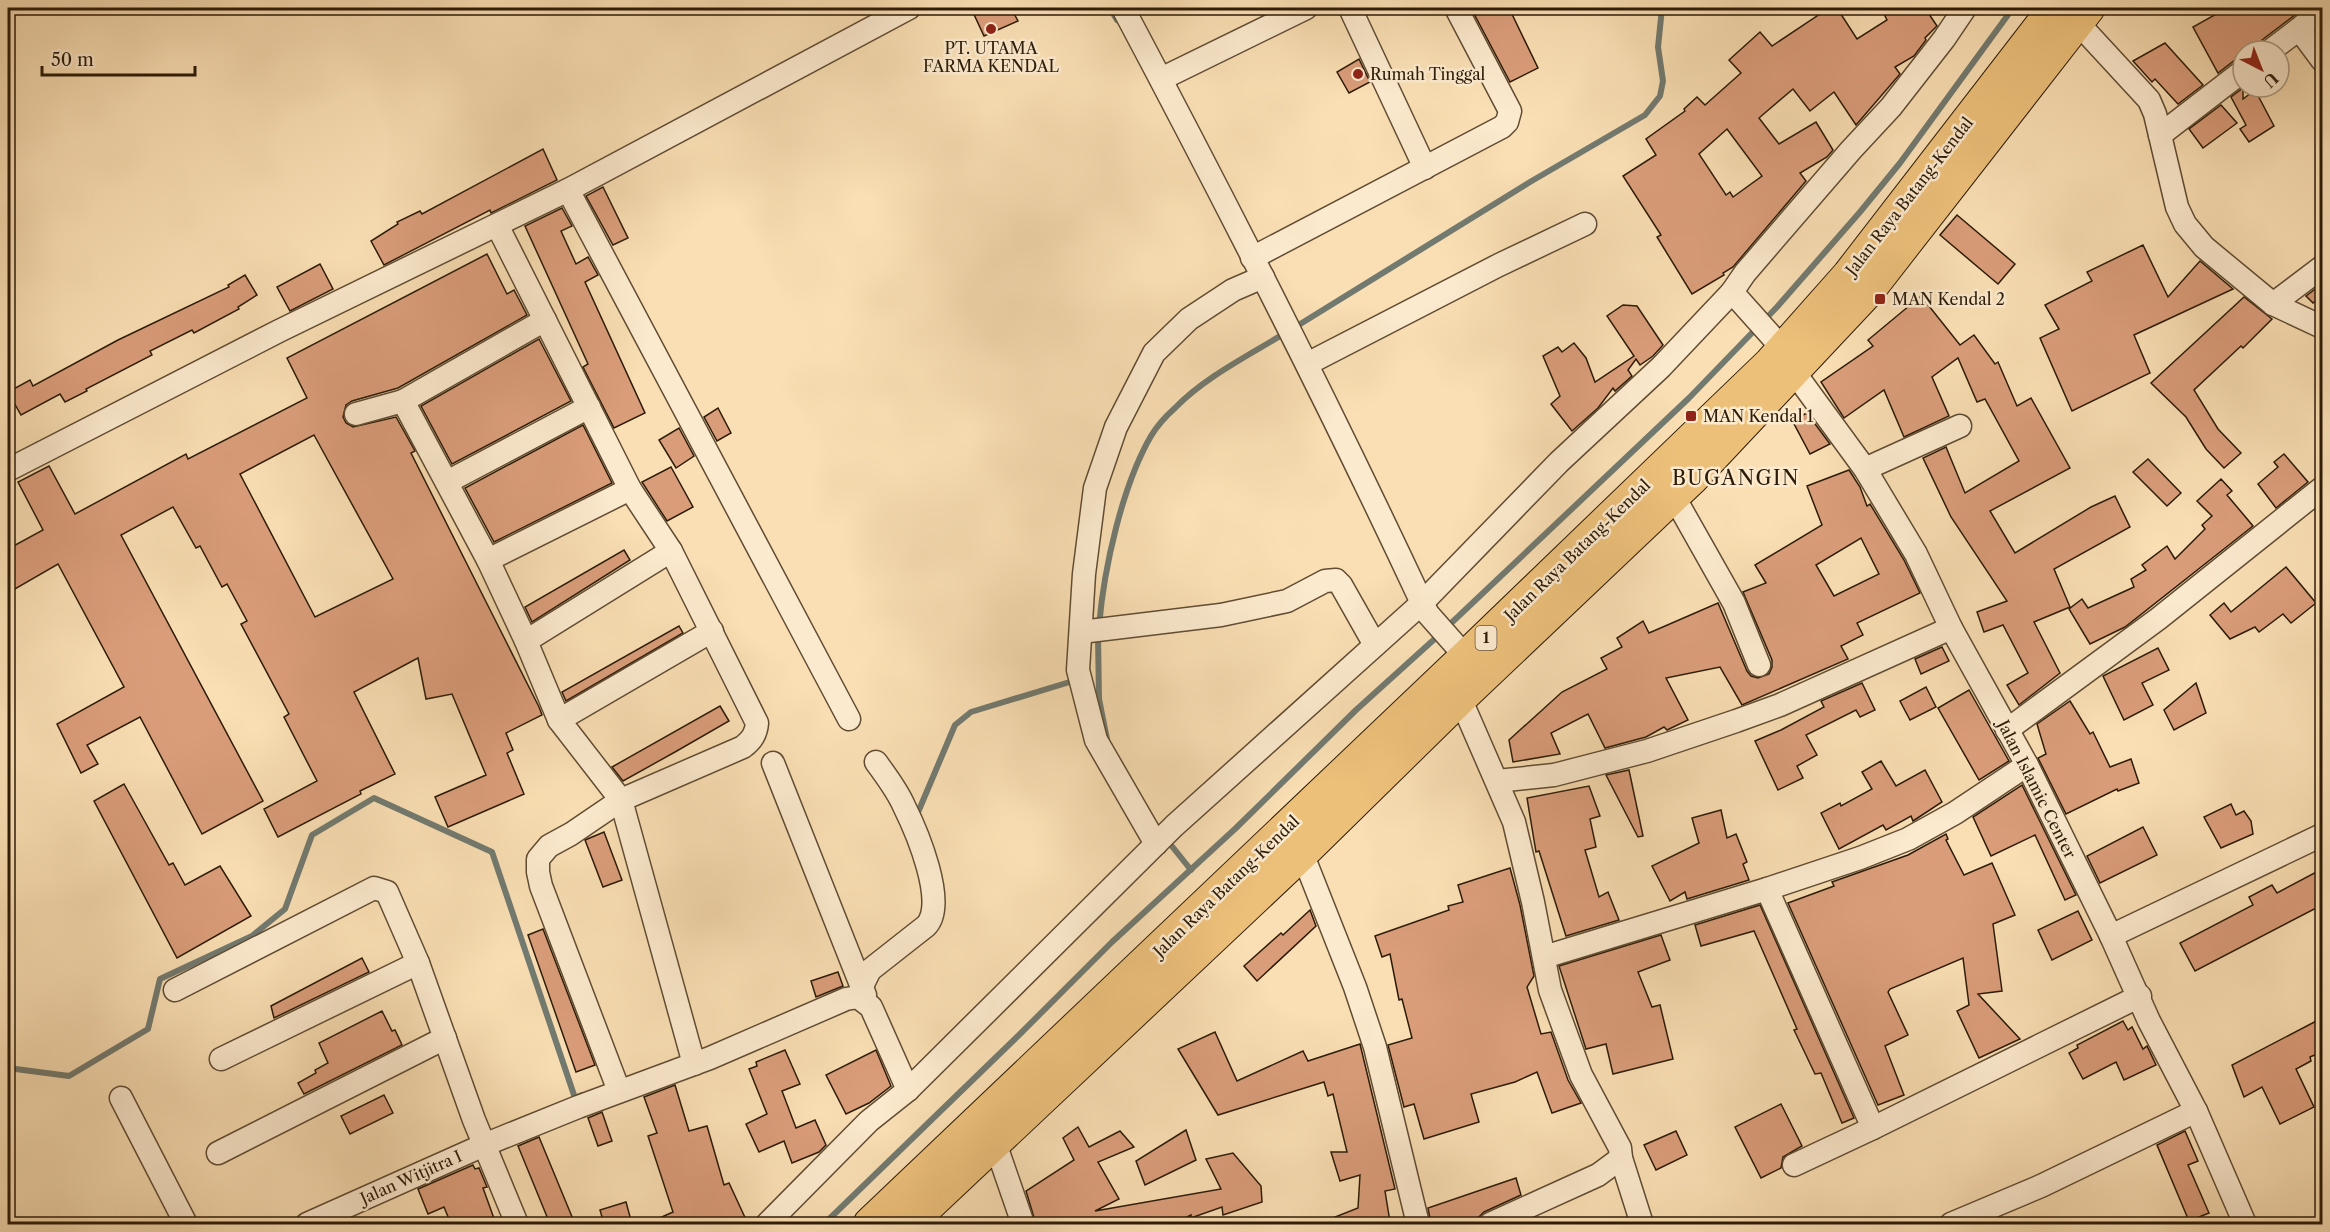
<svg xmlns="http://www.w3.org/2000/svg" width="2330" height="1232" font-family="'Libre Caslon Text',serif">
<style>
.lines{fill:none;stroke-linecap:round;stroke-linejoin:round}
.stream{stroke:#727a70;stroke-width:6}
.building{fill:#da9d7a;stroke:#2c1b08;stroke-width:1.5;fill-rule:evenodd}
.minor-casing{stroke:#604c33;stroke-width:25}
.trunk-casing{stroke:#2c1b08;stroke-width:35}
.minor{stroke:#fceace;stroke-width:22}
.trunk{stroke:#edc07a;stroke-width:33}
.poi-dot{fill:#8f2418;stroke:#fceace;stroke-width:2}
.labels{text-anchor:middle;stroke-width:5;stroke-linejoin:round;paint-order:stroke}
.shield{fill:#fceace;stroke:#6a5943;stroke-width:1.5}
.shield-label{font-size:15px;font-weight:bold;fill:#2c1b08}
.poi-label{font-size:16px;fill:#2c1b08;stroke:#fceace;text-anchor:start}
.street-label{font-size:16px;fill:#2c1b08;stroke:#fceace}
.quarter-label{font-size:20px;letter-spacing:1.5px;fill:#2c1b08;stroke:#fceace}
</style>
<rect width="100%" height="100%" fill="#fadfb4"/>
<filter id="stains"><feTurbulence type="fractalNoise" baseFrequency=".00333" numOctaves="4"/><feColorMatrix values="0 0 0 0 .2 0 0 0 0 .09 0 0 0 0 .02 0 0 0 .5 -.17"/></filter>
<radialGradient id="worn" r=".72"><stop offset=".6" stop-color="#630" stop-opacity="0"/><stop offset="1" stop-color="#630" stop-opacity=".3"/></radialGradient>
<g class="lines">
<!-- stream -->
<g class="stream">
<path d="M1110,8L1117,20"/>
<path d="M1297,326L1530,182L1645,115L1660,96L1663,81L1658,47L1662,8"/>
<path d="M1099,626C1104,568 1122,486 1151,436C1157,426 1166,416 1175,408C1205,377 1248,356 1285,333"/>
<path d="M1446,628L1689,398L1777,307L1860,212L1900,163L2013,8"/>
<path d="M1098,636L1099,699L1107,739"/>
<path d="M916,817L955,725L971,712L1073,681"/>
<path d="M1167,840L1191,870"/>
<path d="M8,1068L69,1076L148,1029L160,979L252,936L285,909L312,835L374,798L492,852L575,1098L582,1095"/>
<path d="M824,1224L1019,1035L1112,942L1236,828L1356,710L1439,635"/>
</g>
</g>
<!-- building -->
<g class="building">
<path d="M971,8H1011L1018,21L984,36Z"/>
<path d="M1471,8H1509L1538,68L1510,82Z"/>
<path d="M1829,8H1837L1857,39L1887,20L1881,8H1925L1937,26L1925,38L1926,40L1914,56L1895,67L1900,74L1856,125L1834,92L1810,111L1793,89L1759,118L1779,144L1816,122L1833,150L1827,157L1800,173L1806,181L1733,267L1723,273L1724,275L1692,294L1657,237L1661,235L1623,176L1656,155L1646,139L1685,111L1684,109L1697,97L1705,105L1741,73L1729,60L1760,32L1772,46ZM1727,129L1762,176L1733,197L1730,192L1726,195L1699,154Z"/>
<path d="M2227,8H2304L2262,40L2257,51H2243V58L2235,60L2218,73L2193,27Z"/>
<path d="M2165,43L2203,85L2178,104L2155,79L2152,82L2133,61Z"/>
<path d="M1359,59L1370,82L1349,93L1337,72Z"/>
<path d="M2243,88V99L2255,90L2274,126L2249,142L2240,129L2246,125L2231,97Z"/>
<path d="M2221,105L2237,123L2203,148L2189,129Z"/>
<path d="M543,149L557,180L491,213L490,210L384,265L371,241L398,224L397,222L420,211L422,214Z"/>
<path d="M603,187L628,238L613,245L586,196Z"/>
<path d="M562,208L572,226L561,231L576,264L588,257L598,275L585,282L645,413L614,428L583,367L588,364L525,226Z"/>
<path d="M1957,215L2015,264L1998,284L1940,235Z"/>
<path d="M2143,245L2168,297L2200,261L2233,289L2134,335L2150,373L2072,411L2040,338L2059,329L2045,305L2092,281L2087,272Z"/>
<path d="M487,254L507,294L514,290L527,315L398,388L352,401L346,405L343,417L346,423L353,427L396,417L415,451L411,453L539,707L542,715L506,733L513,750L507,753L524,794L448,827L435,797L486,775L452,694L426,699L418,658L354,692L395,774L360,791L361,794L278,837L264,809L317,781L284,717L289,714L241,624L247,621L227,584L222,587L200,546L196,548L173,507L121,535L263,801L202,834L140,717L87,745L98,764L81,773L57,724L124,687L58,564L8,593V549L43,530L18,482L49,466L75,514L186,454L188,459L307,398L287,358ZM314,435L393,579L315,617L240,474Z"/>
<path d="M320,264L333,289L290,311L277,287Z"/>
<path d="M245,275L257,295L238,307L239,309L194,333L192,330L150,351L152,355L86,389L87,391L65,402L60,394L21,415L8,392L30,380L33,386L118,340L229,287L228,285Z"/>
<path d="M2322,284V295L2313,303L2306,296Z"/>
<path d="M1921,296L1960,345L1974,335L1995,364L1998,362L2017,406L2031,398L2070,468L1990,511L2015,553L2091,507L2115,496L2130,527L2054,569L2070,607L2034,622L2060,673L2019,705L2007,685L2028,673L2003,625L1984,632L1977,612L2007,601L1951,517L1923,458L1946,447L1965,493L2019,461L1985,399L1977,402L1958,358L1932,377L1949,416L1904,437L1884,390L1844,418L1821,382L1873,346L1868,340Z"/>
<path d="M2244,297L2272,319L2243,348L2241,346L2194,390L2218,429L2241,453L2224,468L2206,449L2186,417L2151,383Z"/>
<path d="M1623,305L1637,306L1663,345L1653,356L1640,365L1636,359L1628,370L1632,376L1615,391L1613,388L1598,408L1572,431L1551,404L1560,396L1543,356L1558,347L1562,352L1574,343L1586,358L1595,382L1634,356L1607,316Z"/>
<path d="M539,339L571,401L452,464L421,406Z"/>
<path d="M718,408L731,433L717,441L704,417Z"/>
<path d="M1807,413L1830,444L1810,454L1792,420Z"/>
<path d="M583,425L612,483L494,542L465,488Z"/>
<path d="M679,428L694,456L676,468L659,440Z"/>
<path d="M2284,454L2308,482L2276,508L2258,484L2278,467L2274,462Z"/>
<path d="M2148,459L2181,493L2167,506L2133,472Z"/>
<path d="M671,467L693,507L667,521L642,482Z"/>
<path d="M1849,470L1860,487L1867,506L1870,504L1904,560L1920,593L1857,623L1863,635L1841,646L1848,659L1742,705L1720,667L1666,678L1688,720L1667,730L1664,727L1646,737L1605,748L1588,714L1551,733L1560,754L1513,762L1509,740L1562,692L1607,669L1601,658L1622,647L1617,638L1643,621L1649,633L1718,603L1747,671L1751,676L1758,678L1769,674L1772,667V660L1743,592L1766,583L1755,565L1822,525L1807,486ZM1861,538L1879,574L1834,596L1816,565Z"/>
<path d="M2221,479L2232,491L2227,495L2253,526L2125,627L2090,644L2069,609L2082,599L2088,608L2134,587L2131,579L2146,570L2142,565L2167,546L2175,559L2205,529L2202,525L2212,516L2197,501Z"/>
<path d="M624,550L630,560L532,622L525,607Z"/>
<path d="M2286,567L2316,603L2291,623L2283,614L2259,632L2255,627L2230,639L2210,615L2224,603L2231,612Z"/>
<path d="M679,626L683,633L566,701L562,692Z"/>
<path d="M1942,647L1949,661L1921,674L1915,659Z"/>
<path d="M2158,648L2169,670L2142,683L2153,705L2124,720L2103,676Z"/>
<path d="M1862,683L1875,710L1860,717L1856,710L1806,735L1817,755L1797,766L1803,778L1778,790L1755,741L1781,730L1824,707L1821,701Z"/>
<path d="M2196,683L2206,713L2174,730L2164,710Z"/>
<path d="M1926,687L1936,707L1910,720L1900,701Z"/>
<path d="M1969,690L2009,761L1979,780L1938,708Z"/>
<path d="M2070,701L2090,734L2093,732L2110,767L2131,759L2139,783L2118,791L2117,789L2066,814L2038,758L2046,754L2037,724Z"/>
<path d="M720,706L729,721L675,752L623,781L612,767Z"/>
<path d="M1881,761L1896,786L1925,770L1942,802L1913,821L1911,816L1886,830L1883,825L1839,849L1821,813L1840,803L1841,806L1872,789L1862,772Z"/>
<path d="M1629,770L1643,836L1638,837L1606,775Z"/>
<path d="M124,784L169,865L173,863L185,885L220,866L251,916L177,958L94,801Z"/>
<path d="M2022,785L2076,895L2065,900L2035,835L1991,856L1973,817Z"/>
<path d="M1589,786L1600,816L1590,819L1596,847L1585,850L1599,897L1608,892L1619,920L1566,936L1539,851L1536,852L1527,798Z"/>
<path d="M2231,804L2236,815L2244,811L2251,821L2253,834L2221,848L2204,817Z"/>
<path d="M1721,810L1727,838L1736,834L1747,862L1743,864L1749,880L1687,899L1685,892L1670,901L1652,866L1699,843L1692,818Z"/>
<path d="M2143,827L2157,855L2100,883L2087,856Z"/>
<path d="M604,832L622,880L603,887L585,840Z"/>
<path d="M1946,834L1948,839L1946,840L1964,875L1992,863L2015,915L1993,924L2002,991L1978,994L2020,1039L1979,1058L1957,1011L1969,1005L1963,958L1890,989L1888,992L1908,1035L1885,1046L1904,1095L1878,1105L1788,903L1834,886L1832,882L1908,855Z"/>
<path d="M1510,868L1520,905L1534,976L1527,987L1541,1034L1551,1032L1568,1080L1581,1103L1552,1113L1537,1072L1515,1082L1471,1094L1479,1122L1424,1139L1414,1104L1404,1107L1388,1045L1412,1038L1402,999L1399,1000L1390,954L1382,957L1375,936L1449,910L1448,906L1463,902L1458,885Z"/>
<path d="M2322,869V905L2195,971L2180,943L2253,905L2249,897L2272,885L2277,893Z"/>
<path d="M1760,905L1854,1118L1842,1123L1821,1073L1815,1074L1794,1030L1797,1029L1754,931L1701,946L1695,925Z"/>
<path d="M1310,910L1316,926L1257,981L1244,966L1281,933L1283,935Z"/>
<path d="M2078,911L2092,940L2052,960L2038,930Z"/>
<path d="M543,929L595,1065L576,1072L528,935Z"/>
<path d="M1661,935L1670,960L1638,972L1652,1007L1660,1005L1673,1059L1613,1074L1606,1044L1586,1049L1559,966Z"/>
<path d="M362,958L369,972L274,1018L271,1006Z"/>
<path d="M838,972L843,986L816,997L811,981Z"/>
<path d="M382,1011L392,1031L395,1030L402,1045L304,1094L298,1083L316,1073L315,1070L328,1063L319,1043Z"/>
<path d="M2322,1018V1052L2310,1057L2311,1061L2296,1069L2314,1107L2280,1124L2262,1087L2244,1097L2232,1065Z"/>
<path d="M2123,1021L2128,1030L2132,1027L2143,1049L2147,1046L2156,1065L2124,1080L2116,1062L2083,1079L2069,1053L2078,1048L2077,1045Z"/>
<path d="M1215,1032L1237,1081L1303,1051L1308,1061L1360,1044L1395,1189L1385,1191L1390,1222L1380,1224H1320V1223L1358,1208L1360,1175L1340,1181L1331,1152H1347L1333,1094L1328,1096L1324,1082L1218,1115L1178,1049Z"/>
<path d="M785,1050L800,1084L782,1091L796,1128L815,1120L826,1145L819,1152L792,1163L784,1141L759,1152L746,1124L767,1114L749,1069L757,1066L756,1062Z"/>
<path d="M876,1050L891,1086L869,1103L846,1114L826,1075Z"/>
<path d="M675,1085L689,1131L707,1126L724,1185L729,1183L748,1224H646L673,1212L648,1136L657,1133L644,1097Z"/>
<path d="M384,1095L393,1113L350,1134L341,1116Z"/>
<path d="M1781,1104L1802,1146L1783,1157L1781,1168L1761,1178L1735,1127Z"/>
<path d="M602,1112L612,1141L598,1146L588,1118Z"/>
<path d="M1078,1127L1089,1147L1120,1131L1134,1147L1098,1162L1119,1199L1095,1211L1221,1189L1206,1159L1233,1153L1261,1186L1262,1202L1223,1215L1222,1207L1191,1218V1215L1173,1224H1036L1026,1191L1074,1160L1063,1138Z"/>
<path d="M1186,1130L1196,1160L1145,1185L1136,1161Z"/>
<path d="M1676,1131L1687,1155L1656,1170L1644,1145Z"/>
<path d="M2185,1131L2198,1161L2188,1165L2209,1213L2189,1221L2157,1145Z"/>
<path d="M539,1137L575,1224H550L518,1146Z"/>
<path d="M473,1165L475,1169L479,1168L487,1187L483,1188L496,1224H451L444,1207L428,1214L418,1189Z"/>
<path d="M1516,1178L1521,1195L1484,1212L1479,1217L1477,1223L1431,1224L1428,1208Z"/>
<path d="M626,1202L632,1224H604L600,1210Z"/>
</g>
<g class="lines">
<defs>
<g id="minor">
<path d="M1123,8C1227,204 1328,402 1422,603L1428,614L1466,657"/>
<path d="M1350,8L1425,168"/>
<path d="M2077,22L2149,100L2155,114L2177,207L2185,224L2204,247L2273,304L2322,327"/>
<path d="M2299,29L2322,10"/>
<path d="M2270,51L2299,29L2322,60"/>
<path d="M1161,79L1306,8"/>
<path d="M2160,135L2243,71"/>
<path d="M568,190L849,719"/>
<path d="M497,225L630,489L671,551L757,723C756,734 752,740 743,747L621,800L571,834L549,846L538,859V872L541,886L619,1091"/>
<path d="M1252,258L1502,127L1507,122L1510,111L1456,8"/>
<path d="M1732,292L1783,349L1794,372L1865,469L1916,554L1951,628L2027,765L2111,936L2149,1021L2196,1111L2245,1224"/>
<path d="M2273,304L2322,267"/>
<path d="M1307,364L1499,265L1585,224"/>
<path d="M403,401L488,560L526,641L559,720L621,800L694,1064"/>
<path d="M356,414L403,401L545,320"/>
<path d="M1865,469L1960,426"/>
<path d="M8,470L279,331L568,190L909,8"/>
<path d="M447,482L589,407"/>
<path d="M1673,495L1734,603L1759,665"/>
<path d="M488,560L630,489"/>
<path d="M1081,632L1221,615L1287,601L1325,581L1336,580L1341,585L1375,645"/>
<path d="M526,641L671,551"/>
<path d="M1460,698L1514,822L1533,902L1550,990L1581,1075L1620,1148L1621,1158L1642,1224"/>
<path d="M559,720L712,631"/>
<path d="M2007,730L2158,619L2322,488"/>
<path d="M773,763L865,995"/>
<path d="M1497,781L1554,775L1647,751L1736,721L1780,705L1951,628"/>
<path d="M1156,844L1096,740L1078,670L1084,574L1095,488L1116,427L1154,353L1189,319L1233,290L1263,277"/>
<path d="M1302,853L1355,987L1375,1047L1418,1224"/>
<path d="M1767,889L1873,1128"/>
<path d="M2111,936L2322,835"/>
<path d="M1544,957L1767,889L1860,858L1908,839L1955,813L2027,765"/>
<path d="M861,988L870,970L926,926C948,904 916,830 904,806C897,790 886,776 876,762"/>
<path d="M175,990L374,888L387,892L418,963L474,1120L517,1224"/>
<path d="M221,1059L418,963"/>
<path d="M121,1098L186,1224"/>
<path d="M995,1143L1023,1224"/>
<path d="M218,1153L445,1038"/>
<path d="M1794,1165L1873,1128L2140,996"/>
<path d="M307,1224L484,1145L578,1107L710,1058L846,999L858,997L871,1007L908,1090"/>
<path d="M767,1224L869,1121L908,1090L1174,826L1422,603L1559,462L1661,367L1732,292L1745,273L1851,150L1891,107L1944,39L1965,8"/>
<path d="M1490,1224L1598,1175L1621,1158"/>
<path d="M1951,1224L2041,1186L2196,1111"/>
</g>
<g id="trunk">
<path d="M870,1224L1466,657L1770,364L1849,275L2055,8"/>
<path d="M908,1224L1302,853L1460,698L1693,477L1867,292L2088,8"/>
</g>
</defs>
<!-- minor casing -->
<use href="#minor" class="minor-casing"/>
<!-- trunk casing -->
<use href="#trunk" class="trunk-casing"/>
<!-- minor -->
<use href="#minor" class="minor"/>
<!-- trunk -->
<use href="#trunk" class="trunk"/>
</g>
<!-- markers -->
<g class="poi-dot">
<circle cx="991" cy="29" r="6"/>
<circle cx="1358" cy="74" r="6"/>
<rect x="1874" y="293" width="12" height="12" rx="3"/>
<rect x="1685" y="410" width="12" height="12" rx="3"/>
</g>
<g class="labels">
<!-- shield labels -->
<rect class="shield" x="1475.5" y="626" width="21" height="24" rx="4.5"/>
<g class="shield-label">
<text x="1486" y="643">1</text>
</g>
<!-- poi labels -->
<g class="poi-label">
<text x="991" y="54" text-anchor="middle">PT. UTAMA<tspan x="991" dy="18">FARMA KENDAL</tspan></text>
<text x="1370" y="80">Rumah Tinggal</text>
<text x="1892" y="305">MAN Kendal 2</text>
<text x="1703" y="422">MAN Kendal 1</text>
</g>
<!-- street labels -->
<g class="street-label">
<text transform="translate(1909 196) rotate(-52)" y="6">Jalan Raya Batang-Kendal</text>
<text transform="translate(1577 550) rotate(-44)" y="6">Jalan Raya Batang-Kendal</text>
<text transform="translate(2037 789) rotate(63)" y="6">Jalan Islamic Center</text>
<text transform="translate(1226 886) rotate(-44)" y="6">Jalan Raya Batang-Kendal</text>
<text transform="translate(411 1177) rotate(-24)" y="6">Jalan Witjitra I</text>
</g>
<!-- quarter labels -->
<g class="quarter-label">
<text x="1736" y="485">BUGANGIN</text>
</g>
</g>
<!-- margin -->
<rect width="2330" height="1232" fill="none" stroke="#fadfb4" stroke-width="30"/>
<rect x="9" y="9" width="2312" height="1214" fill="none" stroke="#2c1b08" stroke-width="3"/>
<rect x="15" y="15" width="2300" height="1202" fill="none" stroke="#2c1b08" stroke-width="1.5"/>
<!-- north arrow -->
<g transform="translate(2261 69) rotate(138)"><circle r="28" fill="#fceace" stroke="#a9977f" stroke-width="1.5"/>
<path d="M0-4.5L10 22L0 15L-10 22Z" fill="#8f2418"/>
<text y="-9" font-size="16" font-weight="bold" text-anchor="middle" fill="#2c1b08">U</text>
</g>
<!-- scale -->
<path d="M42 66v9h153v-9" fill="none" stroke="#2c1b08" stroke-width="3"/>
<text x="51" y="66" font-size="18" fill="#2c1b08" stroke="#fceace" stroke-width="4.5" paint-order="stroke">50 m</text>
<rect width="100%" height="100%" filter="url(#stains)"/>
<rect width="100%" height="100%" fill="url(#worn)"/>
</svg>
